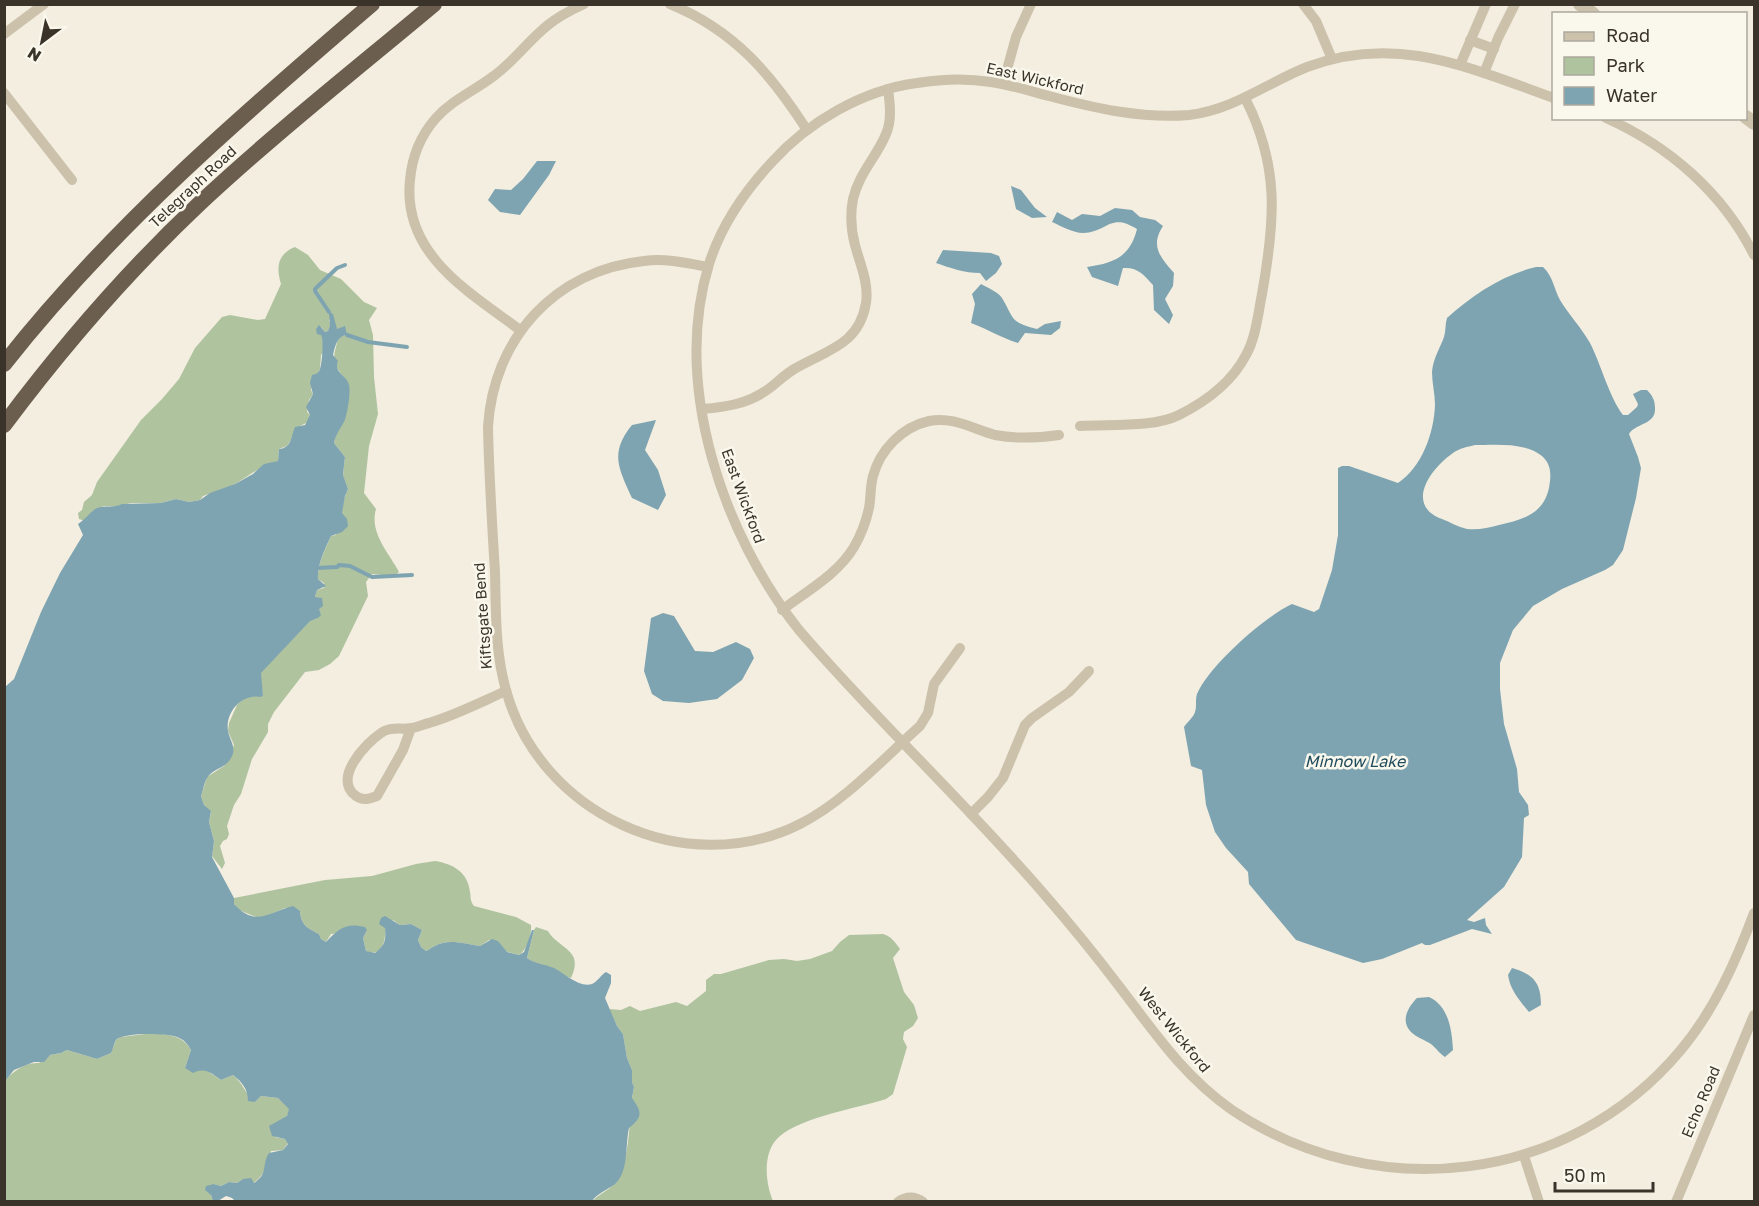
<svg xmlns="http://www.w3.org/2000/svg" width="1759" height="1206" font-family="'Golos Text',sans-serif">
<style>
.green{fill:#afc39f}
.water{fill:#7fa4b1;fill-rule:evenodd}
.lines{fill:none;stroke-linecap:round;stroke-linejoin:round}
.stream{stroke:#7fa4b1;stroke-width:4}
.minor{stroke:#ccc1ab;stroke-width:10}
.tertiary{stroke:#ccc1ab;stroke-width:14}
.trunk{stroke:#6b5e4f;stroke-width:16}
.labels{text-anchor:middle;stroke-width:5;stroke-linejoin:round;paint-order:stroke}
.street-label{font-size:15px;fill:#3a332a;stroke:#faf7ed}
.water-label{font-size:16px;font-style:italic;fill:#1f4b5c;stroke:#faf7ed}
</style>
<rect width="100%" height="100%" fill="#f3eee0"/>
<!-- green -->
<g class="green">
<path d="M295,247L308,255L320,270L341,279L364,302L377,308L369,320L373,335L374,377L378,414L369,446L364,493L376,509C369,533 389,553 399,572L394,576L372,574L366,582L368,596L339,656L330,664L319,670L305,672L274,712L268,724V732L252,759L241,794L234,805L227,826L229,834L227,839L223,841L220,846L225,863L222,869L212,856L214,841L209,822L211,812L204,805L201,796L207,777L224,766L234,745L228,731L229,723L237,705L245,697L263,695L260,673L310,620L318,618L319,599L315,597L317,590L324,588V583L318,579C317,565 325,550 331,536L336,535C340,521 342,501 348,489L343,476L345,457L334,443C337,427 349,410 349,393C350,373 328,373 336,347C338,339 338,337 347,335L337,329L329,319L331,326L328,331L325,332L321,327L324,351L321,355L320,369L312,385L311,390L313,394L309,400L307,412L310,415L308,422L300,426L287,446L279,449L278,461C261,466 250,475 235,484C226,489 214,492 203,496L200,500L189,502L176,499L161,503H131L118,506H104L93,511L85,521L79,519L78,513L82,510L84,502L92,495L97,482L141,420L162,399L179,379L195,348L222,317L230,315L258,320L265,319L281,284C276,268 277,254 295,247Z"/>
<path d="M435,861C453,864 468,872 470,892C471,898 470,901 474,906L516,917L531,925C532,934 527,950 519,955L504,951L498,941L489,940L480,946C467,944 447,938 435,946C432,947 429,950 426,951L421,947L418,940L422,930L411,924L400,925L393,920L385,928C386,941 382,958 366,951L363,938L367,930L331,934L326,942L321,939L319,934C307,928 301,925 300,911L285,908L265,917H256L239,910L234,904V898L325,880L372,876L416,864Z"/>
<path d="M536,927L548,931C558,949 585,949 571,978C561,975 535,964 527,958L534,930Z"/>
<path d="M883,934C891,936 895,942 900,949L893,958L904,992L914,1005L918,1018L913,1026L904,1032L903,1039L907,1047L893,1094L886,1099C857,1108 803,1117 780,1136C762,1151 765,1182 773,1201L592,1202C598,1194 608,1191 614,1184C632,1162 628,1114 634,1087L632,1082V1070L627,1058L623,1034L617,1026L609,1009L621,1010L630,1006L640,1011L676,1002L687,1006L706,991V980L714,974H721L769,960L784,959L797,961L810,959L832,951L840,942L849,935Z"/>
<path d="M153,1033C169,1035 182,1035 191,1050L185,1068L206,1070L221,1080L233,1075C244,1084 245,1094 255,1102L261,1096L278,1098L290,1109L287,1116L273,1132L275,1137L285,1139L288,1143L283,1150L271,1151C267,1164 265,1176 253,1183L243,1179L237,1183L229,1182L221,1186L214,1184L211,1195L213,1201H5L4,1081C14,1071 25,1062 39,1063L50,1055L61,1053L67,1050L97,1059L111,1053L116,1040L121,1037Z"/>
</g>
<!-- water -->
<g class="water">
<path d="M537,161H556L549,175L520,215L500,212L488,200L495,189L511,190L523,179Z"/>
<path d="M1011,186L1021,190L1035,208L1047,217L1032,218L1016,209Z"/>
<path d="M1115,208L1132,210L1140,217L1155,220L1163,226C1150,246 1160,257 1174,273L1173,286L1165,299L1173,315L1169,324L1154,310L1153,285C1144,275 1138,267 1123,268L1118,286L1092,277L1087,267C1114,263 1130,257 1137,229C1110,212 1108,232 1083,233C1073,233 1061,226 1052,222L1057,212L1072,220L1082,214L1100,216Z"/>
<path d="M943,250L991,253L999,256L1002,264L996,273L986,281L980,273C965,273 950,268 936,263Z"/>
<path d="M1536,267H1543C1553,276 1554,289 1560,300C1569,315 1581,327 1590,343C1601,364 1609,397 1623,415H1628L1637,407L1638,404L1633,394L1641,390H1647C1652,395 1655,400 1655,408C1656,425 1635,423 1629,434L1638,457L1641,468L1636,498L1623,550L1613,565L1605,570L1562,589L1533,606L1513,630L1500,663V689L1504,724L1517,769L1519,792L1528,805L1529,815L1524,818L1522,857L1504,887L1467,920L1474,922L1485,918L1486,925L1492,934L1472,929L1430,945H1425L1422,943L1382,959L1363,963L1296,940L1249,884L1248,872L1226,848L1215,832L1206,805L1202,770L1191,766L1184,727C1187,722 1193,718 1195,712C1197,706 1195,700 1197,694C1209,666 1264,617 1292,604L1314,612L1319,609L1332,570L1338,535V468L1342,466H1349L1398,483C1422,467 1434,433 1435,405C1435,394 1432,383 1432,372C1433,359 1440,348 1444,337C1446,331 1445,324 1447,318C1473,295 1502,275 1536,267ZM1475,445C1495,445 1525,442 1542,456C1550,463 1551,472 1550,481C1547,513 1525,519 1499,525C1488,528 1479,530 1467,529C1458,527 1450,522 1442,519C1404,505 1431,468 1453,453C1460,448 1467,447 1475,445Z"/>
<path d="M981,284C988,288 998,292 1002,298C1014,318 1010,323 1037,329L1045,324L1061,321L1060,328L1051,335L1025,333L1018,343C1001,338 988,329 971,323L975,304L972,294Z"/>
<path d="M329,312L333,314L337,329L345,326L347,335C337,336 335,346 333,355L338,361C333,373 347,375 349,385C351,392 347,416 344,422C340,429 336,434 334,443L345,457L343,475L348,489L345,496L342,513L347,519L348,526L342,532L331,536C325,549 317,565 318,579L326,586L317,590L315,597L322,598L323,606L319,609L321,615L318,618L310,621L261,673L263,695L261,697C242,693 225,712 228,731C230,741 237,748 231,758C226,768 212,769 207,778C204,783 203,791 201,796L204,805L211,811L209,822L214,841L212,857L234,898V904C256,928 269,912 293,906L300,911C301,925 307,928 319,934L321,939L326,942C338,929 346,922 365,927L367,930L363,938L366,951L375,953C385,945 386,941 385,928L379,924L381,918L385,916L400,925L411,924L422,930L418,940L421,947L426,951C429,950 432,947 435,946C447,938 467,944 480,946L492,939L498,941L507,952L519,955L524,952L532,930H534L527,958C535,964 544,964 554,968C564,973 579,988 592,984C597,982 601,975 606,972L611,975V983L605,998L617,1026L623,1034L627,1058L632,1070V1082L634,1087L632,1098C642,1112 643,1117 629,1128C625,1145 629,1172 615,1184C607,1190 598,1193 592,1201L236,1202L232,1198L226,1196L218,1201H213L211,1195L205,1190L206,1186L214,1184L221,1186L229,1182L237,1183L243,1179L251,1178L254,1183C269,1173 261,1166 269,1153L283,1150L288,1144L285,1139L272,1136L269,1126L287,1116L289,1109L278,1098L261,1096L255,1102L248,1101C248,1089 242,1082 233,1075L221,1080C211,1073 205,1067 193,1073L185,1068L191,1050C187,1044 185,1040 177,1037C168,1033 123,1032 116,1040C114,1043 113,1050 111,1053L97,1059L67,1050L61,1053L50,1055L44,1062H34L14,1070L5,1081V687L14,679L41,612L60,573L83,535L78,524C86,519 91,511 97,508C105,505 114,508 122,504L161,503L176,499L189,502L200,500L210,493L235,484L253,474L264,464L278,461L279,449C292,448 291,436 295,427L305,425L310,415L306,407L313,394L310,383L312,375C316,374 318,374 320,369C322,363 324,340 321,335L317,334L316,329L319,325L325,332L328,331L330,326Z"/>
<path d="M656,420L645,450L658,470L666,495L658,510L632,498C619,469 609,453 632,425Z"/>
<path d="M663,613L674,616L695,651L713,652L736,642L750,649L754,658L742,680L717,699L689,703L663,701L652,694L644,671L651,618Z"/>
<path d="M1512,968C1533,974 1541,982 1541,1005L1529,1012C1520,1001 1510,990 1508,975Z"/>
<path d="M1429,997C1449,1006 1452,1031 1453,1050L1445,1057C1439,1053 1436,1048 1431,1044C1425,1040 1416,1037 1411,1032C1400,1021 1408,1007 1417,998Z"/>
</g>
<g class="lines">
<!-- stream -->
<g class="stream">
<path d="M329,312L315,291V289L337,268L345,265"/>
<path d="M347,335L368,342L407,347"/>
<path d="M317,568L337,567L339,565L350,566L372,577L412,575"/>
</g>
<!-- minor -->
<g class="minor">
<path d="M670,4C734,30 771,74 807,130"/>
<path d="M1303,4L1316,21L1332,59"/>
<path d="M4,34L44,4"/>
<path d="M1470,40L1494,49"/>
<path d="M1460,65L1486,4"/>
<path d="M1484,73L1498,38L1515,4"/>
<path d="M1003,84L1016,37L1031,4"/>
<path d="M4,93L72,180"/>
<path d="M1554,98C1469,68 1397,33 1307,67C1267,83 1233,110 1189,115C1142,119 1094,108 1049,96C1030,91 1011,85 991,82C967,78 941,79 917,83C863,90 808,122 772,162C745,191 721,226 709,264C672,386 723,534 799,630C877,721 966,803 1044,894C1071,925 1097,957 1122,990C1157,1036 1185,1077 1232,1110C1375,1206 1568,1184 1680,1051C1714,1011 1736,961 1754,913"/>
<path d="M1606,118C1669,146 1723,193 1754,255"/>
<path d="M708,267C687,263 665,258 644,261C555,270 493,339 488,427C489,475 492,524 495,572C496,611 495,652 506,690C539,813 685,882 800,824C844,802 883,759 920,726L928,713L934,684L960,648"/>
<path d="M520,330C469,292 402,254 410,180C412,157 421,135 436,118C453,99 476,90 495,75C515,60 529,40 548,25C559,16 571,10 584,4"/>
<path d="M702,409C726,407 747,404 767,390C777,383 785,374 796,368C827,350 859,345 866,303C869,283 860,264 855,245C851,230 850,215 853,199C859,173 876,158 886,134C892,120 890,104 888,89"/>
<path d="M1080,426C1109,424 1153,428 1179,415C1205,402 1232,382 1246,355C1256,337 1258,314 1262,294C1275,221 1280,166 1245,98"/>
<path d="M782,610C807,591 838,574 854,547C861,535 866,522 869,508C871,498 870,487 873,476C880,450 902,427 929,421C953,416 973,429 995,435C1016,439 1038,438 1059,435"/>
<path d="M411,728L403,750L377,796C369,799 363,801 356,796C332,779 365,744 381,733C390,726 401,730 412,728C418,727 424,724 429,723C456,715 481,702 506,691"/>
<path d="M971,814L988,797L1003,778L1025,725L1032,718L1069,692L1089,671"/>
<path d="M1524,1156L1539,1202"/>
<path d="M898,1202C906,1196 915,1196 923,1202"/>
<path d="M1676,1202L1754,1015"/>
</g>
<!-- tertiary -->
<g class="tertiary">
<path d="M1580,4L1593,14"/>
<path d="M1746,117L1754,123"/>
</g>
<!-- trunk -->
<g class="trunk">
<path d="M4,364C111,228 241,116 372,4"/>
<path d="M4,425C63,346 128,271 199,204C274,134 355,70 434,4"/>
</g>
</g>
<g class="labels">
<!-- street labels -->
<g class="street-label">
<text transform="translate(1035 79) rotate(13)" y="5">East Wickford</text>
<text transform="translate(193 187) rotate(-43)" y="5">Telegraph Road</text>
<text transform="translate(743 496) rotate(70)" y="5">East Wickford</text>
<text transform="translate(483 616) rotate(-94)" y="5">Kiftsgate Bend</text>
<text transform="translate(1174 1030) rotate(51)" y="5">West Wickford</text>
<text transform="translate(1701 1102) rotate(-67)" y="5">Echo Road</text>
</g>
<!-- water labels -->
<g class="water-label">
<text x="1355" y="767">Minnow Lake</text>
</g>
</g>
<!-- border -->
<rect width="1759" height="1206" fill="none" stroke="#3a332a" stroke-width="12"/>
<!-- legend -->
<rect x="1552" y="12" width="195" height="108" fill="#faf7ed" stroke="#ada99f" stroke-width="1.5"/>
<rect x="1564" y="32" width="30" height="9" fill="#ccc1ab" stroke="#ada99f" stroke-width="1.5"/>
<text x="1606" y="42" font-size="18" fill="#3a332a">Road</text>
<rect x="1564" y="57" width="30" height="18" fill="#afc39f" stroke="#ada99f" stroke-width="1.5"/>
<text x="1606" y="72" font-size="18" fill="#3a332a">Park</text>
<rect x="1564" y="87" width="30" height="18" fill="#7fa4b1" stroke="#ada99f" stroke-width="1.5"/>
<text x="1606" y="102" font-size="18" fill="#3a332a">Water</text>
<!-- north arrow -->
<g transform="translate(42 42) rotate(212)" stroke="#faf7ed" stroke-width="4.5" paint-order="stroke">
<path d="M0-4.5L10 22L0 15L-10 22Z" fill="#3a332a"/>
<text y="-9" font-size="16" font-weight="bold" text-anchor="middle" fill="#3a332a">N</text>
</g>
<!-- scale -->
<path d="M1555 1182v9h98v-9" fill="none" stroke="#3a332a" stroke-width="3"/>
<text x="1564" y="1182" font-size="18" fill="#3a332a" stroke="#faf7ed" stroke-width="4.5" paint-order="stroke">50 m</text>
</svg>
